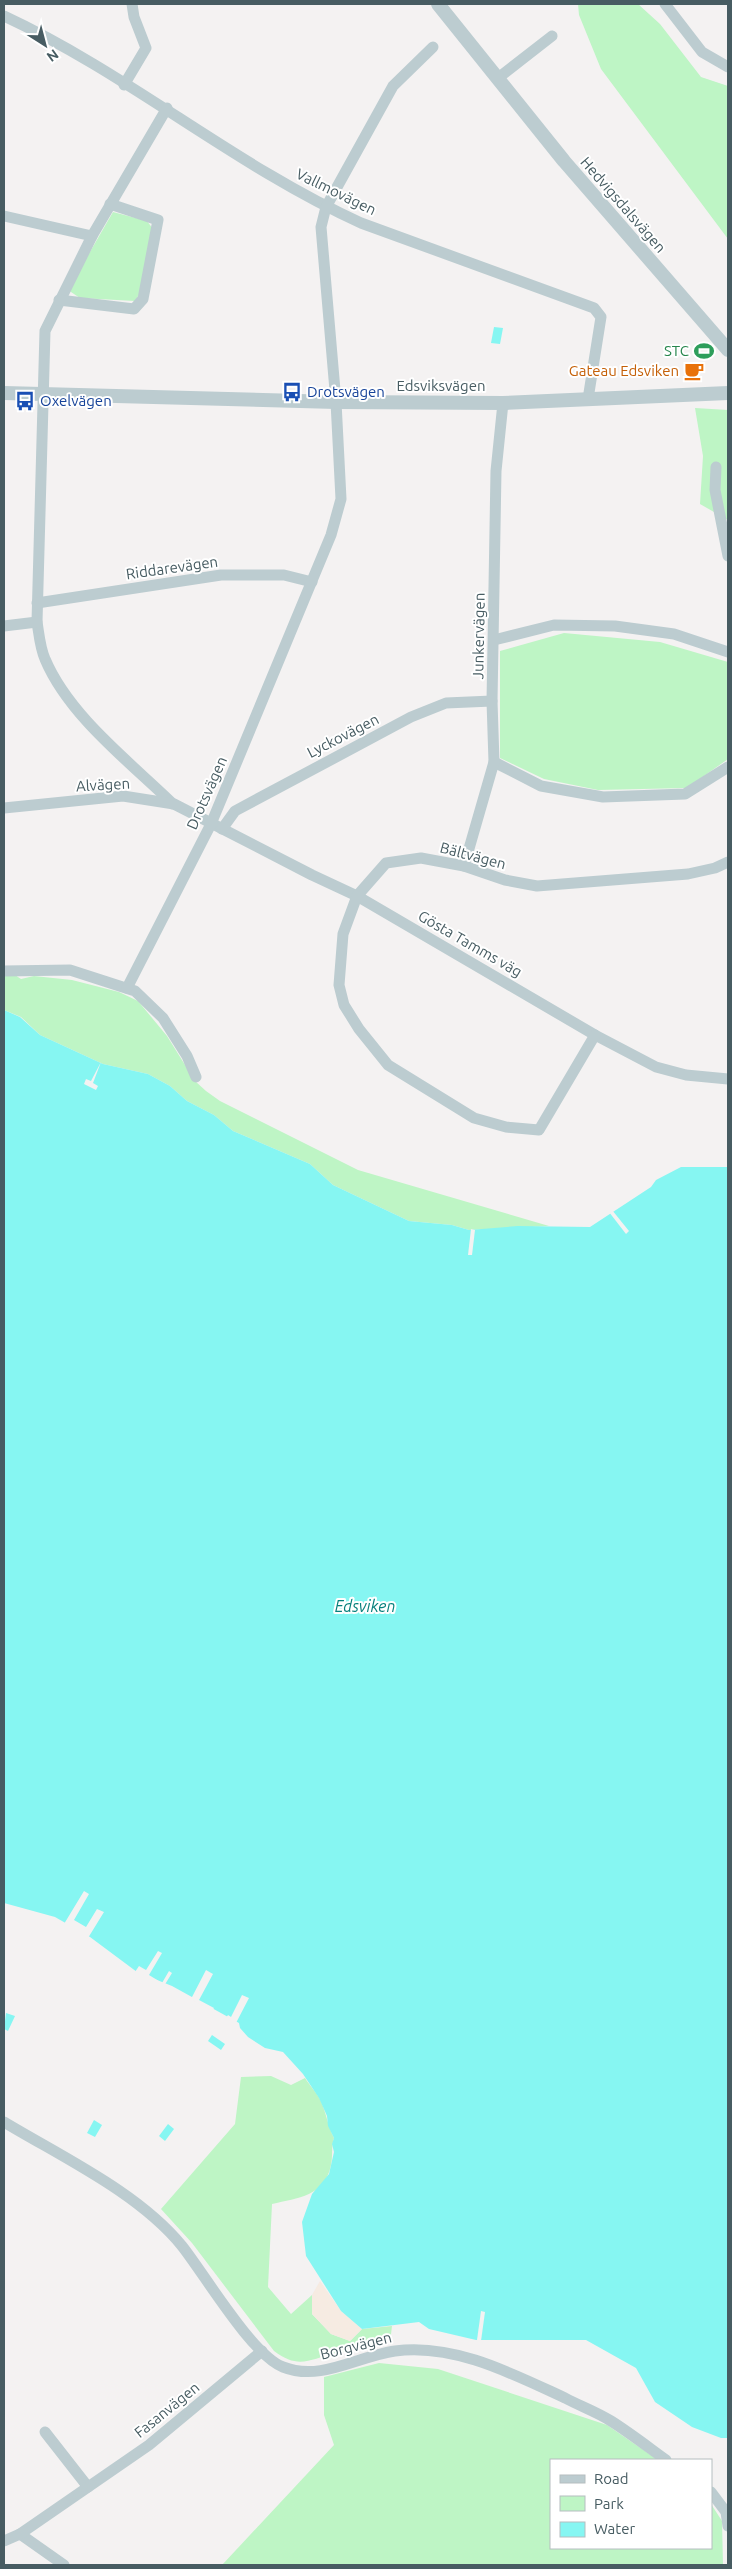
<svg xmlns="http://www.w3.org/2000/svg" width="732" height="2569" font-family="Ubuntu,sans-serif">
<style>
.green{fill:#bef5c5}
.sand{fill:#f6ebe2}
.water{fill:#86f6f2}
.pier{fill:#f4f2f2}
.lines{fill:none;stroke-linecap:round;stroke-linejoin:round}
.minor{stroke:#bcccd0;stroke-width:11}
.tertiary{stroke:#bcccd0;stroke-width:14}
.labels{text-anchor:middle;stroke-width:4;stroke-linejoin:round;paint-order:stroke}
.street-label{font-size:15px;fill:#475c62;stroke:#fff}
.leisure-label{font-size:15px;fill:#27864d;stroke:#fff;text-anchor:end}
.food-label{font-size:15px;fill:#c56008;stroke:#fff;text-anchor:end}
.transit-label{font-size:15px;fill:#164399;stroke:#fff;text-anchor:start}
.water-label{font-size:16px;font-style:italic;fill:#06807c;stroke:#fff}
</style>
<rect width="100%" height="100%" fill="#f4f2f2"/>
<!-- green -->
<g class="green">
<path d="M578,4H638L660,24L701,77L728,86V239L601,69L579,15Z"/>
<path d="M113,212L147,221L153,229L140,293L135,301L80,298L68,290Z"/>
<path d="M695,408L728,410V520L700,504L703,456Z"/>
<path d="M564,633L660,642L728,662V759L687,788L598,790L544,779L500,758V651Z"/>
<path d="M4,975H15L21,979L34,976L72,980L119,992L138,1001L167,1036L195,1081L206,1091L220,1101L358,1170L549,1226L469,1230L452,1225L409,1221L333,1185L310,1164L233,1131L214,1115L187,1101L170,1086L148,1074L103,1064L40,1035L21,1017L4,1010Z"/>
<path d="M271,2076L291,2085L305,2078C310,2086 317,2093 321,2101C326,2113 328,2126 334,2138C331,2147 333,2156 331,2165C325,2196 298,2198 272,2204L268,2287L291,2314L312,2295V2314L331,2334L350,2341L362,2329L392,2326L390,2342C372,2346 354,2349 336,2353C310,2359 299,2370 274,2351L192,2243L161,2209L235,2124L241,2077Z"/>
<path d="M379,2363L438,2369L607,2425L658,2460H551V2548H711V2504L722,2521L723,2565H222L334,2445L324,2415V2377Z"/>
</g>
<!-- sand -->
<path class="sand" d="M320,2281L341,2311L362,2329L350,2341L331,2334L312,2314V2295Z"/>
<!-- water -->
<g class="water">
<path d="M494,327L503,328L500,344L491,343Z"/>
<path d="M4,1010L20,1017L40,1035L103,1064L148,1074L170,1086L187,1101L214,1115L233,1131L310,1164L333,1185L409,1221L452,1225L469,1230L518,1226L590,1227L651,1187L656,1180L681,1167H728V2438H721L692,2427L655,2402L636,2368L586,2340H476L429,2329L419,2322L362,2329L341,2311L306,2256L302,2222L312,2194L329,2174L334,2152L332,2144L334,2138L328,2126L327,2116L319,2098L303,2074L283,2052L265,2048L248,2037L240,2028L239,2023L172,1986L137,1972L90,1937L55,1917L4,1903Z"/>
<path d="M6,2013L15,2016L8,2031L4,2029Z"/>
<path d="M212,2035L225,2044L221,2050L208,2041Z"/>
<path d="M94,2120L102,2125L95,2137L87,2133Z"/>
<path d="M168,2124L174,2129L165,2141L159,2136Z"/>
</g>
<!-- pier -->
<g class="pier">
<path d="M101,1062L93,1083L98,1086L96,1090L84,1084L86,1079L91,1081Z"/>
<path d="M612,1210L629,1231L626,1234L609,1212Z"/>
<path d="M471,1229L475,1230L472,1255H468Z"/>
<path d="M84,1891L89,1894L74,1920L86,1927L97,1909L104,1912L88,1938L64,1924Z"/>
<path d="M158,1951L162,1953L149,1975L162,1983L169,1971L172,1973L164,1986L142,1977L135,1972L139,1966L146,1970Z"/>
<path d="M206,1970L213,1974L199,2000L214,2008L212,2011L191,1999Z"/>
<path d="M242,1995L249,1998L236,2023L226,2018L228,2015L231,2017Z"/>
<path d="M481,2311L485,2312L481,2341L477,2340Z"/>
</g>
<g class="lines">
<!-- minor -->
<g class="minor">
<path d="M665,4L702,52L728,67"/>
<path d="M4,16C129,74 235,166 361,223L594,308L601,317L588,399"/>
<path d="M498,78L552,36"/>
<path d="M124,85L146,48L134,17L132,4"/>
<path d="M167,108L92,236L45,331L37,622C39,634 40,648 45,659C69,716 130,762 173,804"/>
<path d="M4,216L92,236"/>
<path d="M59,300L134,309L143,299L158,220L110,204"/>
<path d="M716,467L715,490L728,556"/>
<path d="M37,603L221,575H284L312,582"/>
<path d="M4,626L37,622"/>
<path d="M494,640L554,625L615,626L674,634L728,652"/>
<path d="M494,762L541,786L603,797L685,794L728,767"/>
<path d="M4,808L123,796L174,804L312,875L357,896L595,1035L656,1067L686,1075L728,1079"/>
<path d="M222,829L235,811L411,717L446,703L492,701"/>
<path d="M464,866L494,762L492,701L496,471L503,403"/>
<path d="M4,971L70,970L135,991L163,1018L187,1056L196,1077"/>
<path d="M127,988L211,824L331,535L341,499L336,402L321,227L326,207L393,86L433,47"/>
<path d="M595,1035L539,1130L506,1127L474,1118L388,1065L359,1029L344,1005L339,985L343,934L357,896L386,863L421,858L464,866L505,880L537,886L688,874L715,868L728,862"/>
<path d="M4,2122C62,2157 139,2193 182,2246C205,2275 252,2355 283,2367C321,2382 358,2356 395,2351C454,2343 513,2374 565,2398C580,2406 597,2412 611,2421C630,2433 648,2447 666,2460"/>
<path d="M45,2432L88,2487"/>
<path d="M711,2492L726,2512L728,2526"/>
<path d="M20,2534L64,2565"/>
<path d="M4,2541L20,2534L149,2445L262,2351"/>
</g>
<!-- tertiary -->
<g class="tertiary">
<path d="M438,4L564,161L728,350"/>
<path d="M4,393L336,402L503,403L728,393"/>
</g>
</g>
<!-- icons -->
<defs>
<symbol id="stadium-bare" viewBox="-9 -9 18 18"><path d="M0-5a6.5 5 0 1 0 0 10a6.5 5 0 1 0 0-10ZM-3.5-1.8h7v3.6h-7Z" fill="#2e9e5b" stroke="#fff" stroke-width="2.5" paint-order="stroke"/></symbol>
<symbol id="cafe-bare" viewBox="-9 -9 18 18"><path d="M-5.5-4.5H6V0H3Q3 3.5 0 3.5H-2.5Q-5.5 3.5-5.5 0ZM3-3.2v2h1.7v-2ZM-6 4.5H4V6H-6Z" fill="#e8710a" stroke="#fff" stroke-width="2.5" paint-order="stroke"/></symbol>
<symbol id="bus-bare" viewBox="-9 -9 18 18"><path d="M-5-6H5V4H4V6H2V4H-2V6H-4V4H-5ZM-3.5-4V0h7V-4ZM-3.5 1.2v1.5H-2V1.2ZM2 1.2v1.5H3.5V1.2Z" fill="#1a4fb4" stroke="#fff" stroke-width="2.5" paint-order="stroke"/></symbol>
</defs>
<g fill-rule="evenodd">
<use href="#stadium-bare" x="690" y="337" width="28" height="28"/>
<use href="#cafe-bare" x="680" y="357" width="28" height="28"/>
<use href="#bus-bare" x="278" y="378" width="28" height="28"/>
<use href="#bus-bare" x="11" y="387" width="28" height="28"/>
</g>
<g class="labels">
<!-- street labels -->
<g class="street-label">
<text transform="translate(336 192) rotate(26)" y="5">Vallmovägen</text>
<text transform="translate(623 205) rotate(49)" y="5">Hedvigsdalsvägen</text>
<text x="441" y="391">Edsviksvägen</text>
<text transform="translate(172 568) rotate(-8)" y="5">Riddarevägen</text>
<text transform="translate(479 636) rotate(-89)" y="5">Junkervägen</text>
<text transform="translate(343 736) rotate(-27)" y="5">Lyckovägen</text>
<text transform="translate(103 785) rotate(-3)" y="5">Alvägen</text>
<text transform="translate(207 793) rotate(-66)" y="5">Drotsvägen</text>
<text transform="translate(473 856) rotate(15)" y="5">Bältvägen</text>
<text transform="translate(470 944) rotate(30)" y="5">Gösta Tamms väg</text>
<text transform="translate(356 2346) rotate(-14)" y="5">Borgvägen</text>
<text transform="translate(167 2410) rotate(-39)" y="5">Fasanvägen</text>
</g>
<!-- leisure labels -->
<g class="leisure-label">
<text x="689" y="356">STC</text>
</g>
<!-- food labels -->
<g class="food-label">
<text x="679" y="376">Gateau Edsviken</text>
</g>
<!-- transit labels -->
<g class="transit-label">
<text x="307" y="397">Drotsvägen</text>
<text x="40" y="406">Oxelvägen</text>
</g>
<!-- water labels -->
<g class="water-label">
<text x="365" y="1612">Edsviken</text>
</g>
</g>
<!-- border -->
<rect width="732" height="2569" fill="none" stroke="#475c62" stroke-width="10"/>
<!-- legend -->
<rect x="550" y="2459" width="162" height="90" fill="#ffffff" stroke="#b5bec0"/>
<rect x="560" y="2475" width="25" height="8" fill="#bcccd0" stroke="#b5bec0"/>
<text x="594" y="2484" font-size="15" fill="#475c62">Road</text>
<rect x="560" y="2496" width="25" height="15" fill="#bef5c5" stroke="#b5bec0"/>
<text x="594" y="2509" font-size="15" fill="#475c62">Park</text>
<rect x="560" y="2522" width="25" height="15" fill="#86f6f2" stroke="#b5bec0"/>
<text x="594" y="2534" font-size="15" fill="#475c62">Water</text>
<!-- north arrow -->
<g transform="translate(45 45) rotate(144)" stroke="#ffffff" stroke-width="4" paint-order="stroke">
<path d="M0-4L9 19L0 12L-9 19Z" fill="#475c62"/>
<text y="-8" font-size="14" font-weight="bold" text-anchor="middle" fill="#475c62">N</text>
</g>
</svg>
